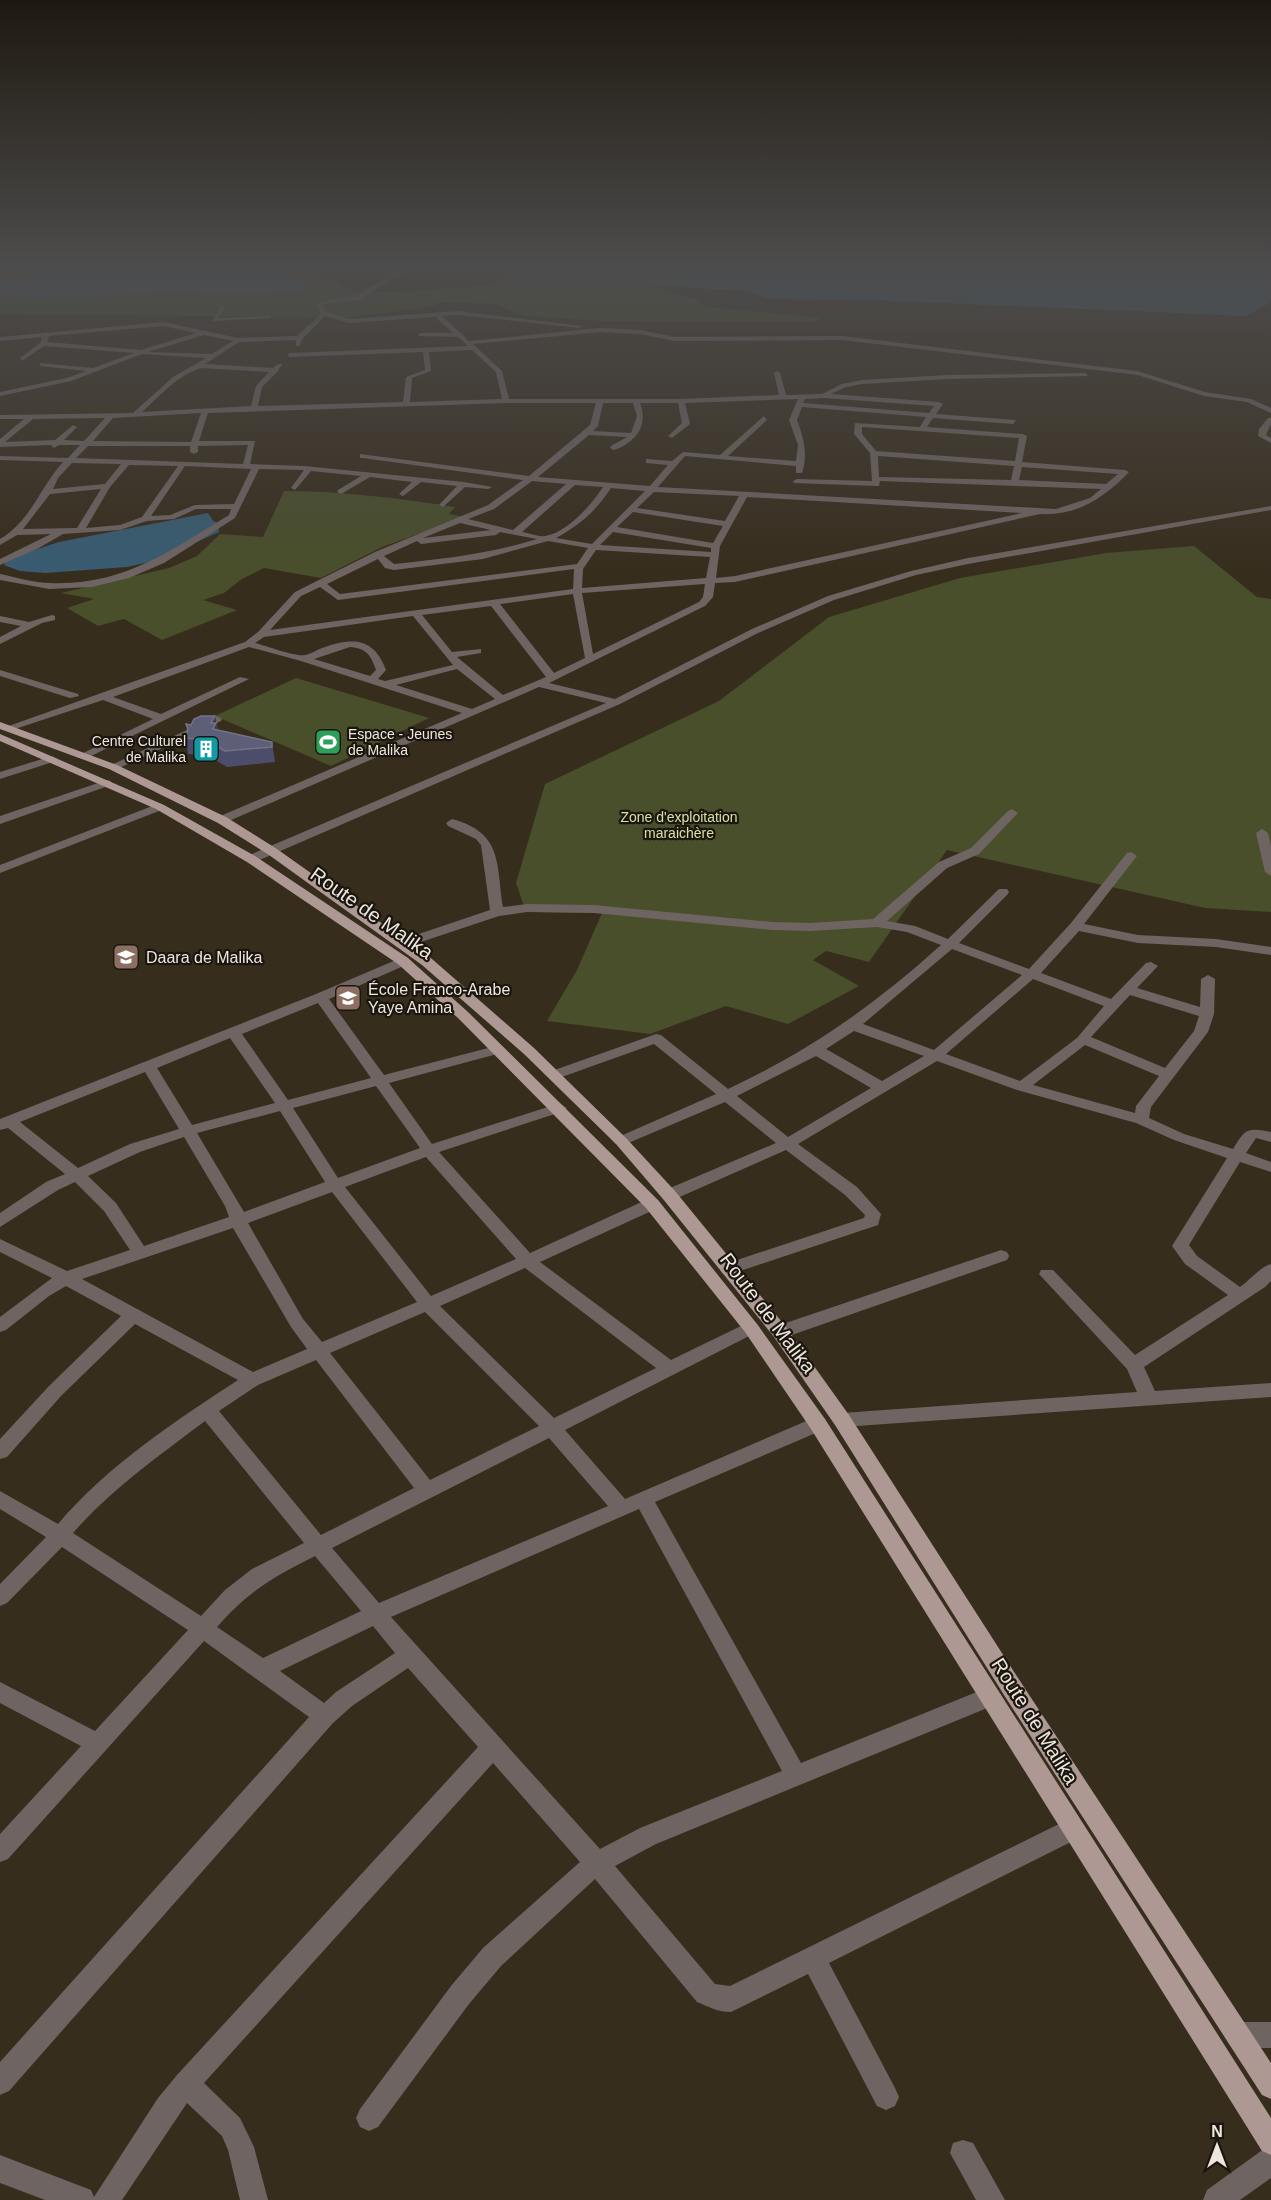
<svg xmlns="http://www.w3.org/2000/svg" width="1271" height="2200" font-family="Arial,sans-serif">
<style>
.green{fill:#494e2b}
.water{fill:#385c72}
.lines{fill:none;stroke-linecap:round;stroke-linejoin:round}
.minor{fill:#6e6462;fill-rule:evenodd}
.major{fill:#ad9894;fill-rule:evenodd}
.wall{fill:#4c4d6b}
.shaded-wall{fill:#3c3a46}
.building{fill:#5d5e77;stroke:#747387;stroke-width:1.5}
.labels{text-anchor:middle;stroke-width:4.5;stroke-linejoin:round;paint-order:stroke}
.far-poi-label{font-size:14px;fill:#ede6dc;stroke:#1a160f;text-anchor:start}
.far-park-label{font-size:14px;fill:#d7e1a0;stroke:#1a160f}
.poi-label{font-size:16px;fill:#ede6dc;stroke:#1a160f;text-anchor:start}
.near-street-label{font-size:20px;fill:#ede6dc;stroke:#1a160f}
</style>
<rect width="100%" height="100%" fill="#372d1d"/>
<!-- green -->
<g class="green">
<path d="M0,266H296L335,280L354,292H398L492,285C503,271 513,266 531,266L513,285H650L697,300L706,307L822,318L813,322H765L601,321L521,315L496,304L440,302L434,306L352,317L0,314Z"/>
<path d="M284,491C342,491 398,498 455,507L449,514L465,517L382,547L321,578L264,568L242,579L224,593L203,600L237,610L162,640L124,619L98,626L67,608L94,599L61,593L169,568L197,556L220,534L263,537Z"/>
<path d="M1194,546L1257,597L1271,599V912L1205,908L947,850L869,962L826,951L813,960L859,986L788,1024L726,1006L650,1034L547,1021L577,970L602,913L526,912L516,883L545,784L719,701L829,617L960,578L1106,553Z"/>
<path d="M296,678L429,718L331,766L215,716Z"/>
</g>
<!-- water -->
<g class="water">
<path d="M67,266H273L311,283L304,290L265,294L160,293L46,298L0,295V281Z"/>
<path d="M531,266H1271V302L1246,316L876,300L770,299L744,291L650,285H512Z"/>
<path d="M208,513L213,521L218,523L219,532L154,561L127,567L45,573L20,571L4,565L7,559L59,542Z"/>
</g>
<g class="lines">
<!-- minor -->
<g class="minor">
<path d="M381,266H387L389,273C400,275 412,266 425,266L395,277L359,300L325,304L322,306L326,312L350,319L458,311L582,326L579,328L458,315L442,316L469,341L600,328L641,330L674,337L842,336L1137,371L1205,392L1251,399L1271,408V413L1247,402L1204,396L1138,375L842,340L674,341L641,334L600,332L473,344L502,371L509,399H681L779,395L774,373L777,371L780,373L786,395L822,394L842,384L862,380L947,375L1086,373L1088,376L947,379L862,384L846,387L831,394L939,402L943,404L936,414L1016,420L1013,424L933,418L927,427L1023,434L1027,436L1022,462L1125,470L1129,472C1104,498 1077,516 1040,514L735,582L715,583L713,597L705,606L549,683L615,699L752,629L828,596L911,571L968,558L1271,506V510L968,564L916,575L834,600L758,633L620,704L255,862H247V856L606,703L539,687L222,824L216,820L218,817L462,713L301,661L249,647L113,697L161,714L240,677L249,679L87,758H79L77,756L153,719L103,700L12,730H4L3,728L245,642L258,632L295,592L375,552L488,505L523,480L363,458H360V454L529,476L590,425L596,403H506L208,413L199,441H255L250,464L304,466L464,482L492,487L488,489L465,487L443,507L439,505L457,486L421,482L403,496L399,494L412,482L370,477L341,494L337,492L338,490L361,476L311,471L295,490L291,488L304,470L259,469L235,518L164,563L129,578L92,587L49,589L0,580V574C16,577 34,583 50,583C123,586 170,551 229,515L231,509H196L174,519L147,521L120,530L63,534L37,549L0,565V559L51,534L17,535L0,545V539C31,521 40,487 63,462L0,460V456L68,458L80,445H59L54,448L51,445L0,447V439L24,419H0V415L133,413L173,377L206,358L142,354L71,381L0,396V392L67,378L86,371L41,366L39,363L93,368L134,353L44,346L22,361L20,358L40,343L42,337L0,341V337L163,322L238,338L297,336L321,314L317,304L332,299L356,297L366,289L389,277L384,275ZM325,316L349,323L435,317L453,333H420L418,336L458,337L468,346L290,353L287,355L290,357L423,352L425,370L406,377L403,402L258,406L262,387L278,371L282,364H278L273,368L205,364L239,342L296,340V346H300L302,339ZM163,326L196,333L141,350L47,342L49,336ZM204,335L233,341L212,354L148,352ZM472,350L496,372L502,399L410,402L412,378L431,371L429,352ZM202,368L269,372L256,386L251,406L142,412C160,396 178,374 202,368ZM824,398L934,406L929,413L803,403L805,399ZM798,399L789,420L798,445L796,461L728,456L767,420L764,416L720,455L683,452L672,461L646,459V463L668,465L650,486L538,477L589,435L627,437L611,446L610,448L614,450C635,443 649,426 640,403H678L682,423L668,436L672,438L690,424L685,403ZM603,403H633L637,416L631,433L593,431L598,426ZM802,407L926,417L920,427L855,423L854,434L870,453L872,481L797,479L793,481L794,483L876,486H879L880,481L1101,489L1090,498L1056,509L658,487L685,456L796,466V473H802C808,454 804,439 797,420ZM201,413L191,442L93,441L113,418ZM105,418L84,441L64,440L77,427L73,425L55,440L5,442L33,419ZM862,427L1019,438L1015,461L876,451L862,434ZM248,445L243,464L76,458L88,446H190V452L194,454L198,452V446ZM878,456L1014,466L1011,480L879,477ZM72,463L121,464L105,484L53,489L58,478ZM129,465L178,466L142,517L120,525L86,528L110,487ZM185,466L251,469L234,504L195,505L170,515L151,516ZM1022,467L1118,474L1106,484L1019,480ZM532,481L566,484L513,530L468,519L494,509ZM575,485L603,487C592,504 567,533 545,536C539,537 529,533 522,532ZM611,488L645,491L592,544L556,538C580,525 596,511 611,488ZM101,489L77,528L23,529L50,494ZM654,492L739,496L725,521L637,508ZM747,497L1022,513L735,576L716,578L720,546ZM633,512L723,526L713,543L617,527ZM460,523L491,530L423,538ZM500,532L537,539C490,554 443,559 394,564L384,556L417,541L421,544L496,535ZM613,532L711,548V552L600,545ZM548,541L588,548L577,564L340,594L327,584L378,559L385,568L394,570L483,559ZM596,550L710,557L706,578L582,588L583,569ZM574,569L573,589L270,630L301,596L320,587L338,600ZM705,584L703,597L699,602L593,654L582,593ZM573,594L585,658L554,673L500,604ZM491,606L546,677L503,695L457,657L481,653V649L452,652L422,615ZM413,616L453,665L385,681L378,679L386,670C374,637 352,637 322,648C317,650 311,654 305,655C295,657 267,646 255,643L264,637ZM350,647C366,648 371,655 376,670L370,676L314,659ZM457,669L495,699L472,709L396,685Z"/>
<path d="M222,306L225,308L218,318L269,316L272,318L212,321Z"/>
<path d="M1268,418H1271V424L1266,435L1271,438V443L1258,436L1259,429Z"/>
<path d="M52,615L55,616V620L42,623L0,644V637L21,626L0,622V616L29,622Z"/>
<path d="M0,670L78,694L79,696L70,698L0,676Z"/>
<path d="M217,716L222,719L221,721L117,769H109L107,767Z"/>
<path d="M52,756L58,759L56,761L0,779V772Z"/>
<path d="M107,780L111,781V785L0,824V816Z"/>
<path d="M160,803L166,807L164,809L0,873V865Z"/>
<path d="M1012,809L1018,813L1016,815L979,854L947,868L887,921L915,926L948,939L999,889H1007L1009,892L1007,895L959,943L1029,969L1071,923L1127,853L1131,852L1137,856L1084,924L1138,935L1216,939L1271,947V955L1216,947L1138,943L1079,931L1041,973L1111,999L1146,963L1151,962L1158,966L1137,988L1200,1007L1201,979L1208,975L1215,979L1214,1014L1208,1032L1151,1107L1149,1118L1184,1134L1233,1149C1245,1129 1247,1127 1271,1132V1142L1256,1138L1246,1153L1271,1162V1172L1240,1162L1189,1245L1197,1256L1240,1287C1250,1280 1260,1267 1271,1264V1281L1265,1287L1144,1367L1155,1391L1271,1383V1397L842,1427L835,1425L833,1420L835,1415L842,1413L1137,1392L1127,1369L1039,1274L1041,1270H1053L1135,1355L1228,1295L1185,1264L1172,1246L1227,1158L1174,1140L1136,1123L1017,1090L937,1061L798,1144L857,1187L881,1214L878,1225L728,1275L722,1273L720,1269L722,1265L864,1218L865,1215L845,1195L786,1150L675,1199H663L661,1195L663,1191L776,1143L725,1102L626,1144H616L613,1141L616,1138L716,1094L654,1044L559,1078H549L547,1075L549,1072L656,1034L661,1035L728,1089C811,1050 873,1006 941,945L907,932L877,927L810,931L773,930L594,913L527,912L499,916L403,948L396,944L398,941L490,910L481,845L476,839L448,826L446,823L452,819C503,833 496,863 503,907L527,904L594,905L773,922L810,923L873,919L939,862L971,848L1008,811ZM952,949L1022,975L934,1050L863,1024ZM1033,979L1104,1006L1077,1038L1020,1081L946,1054ZM1130,995L1199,1016L1194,1031L1165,1068L1091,1037ZM854,1031L924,1056L882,1081L826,1049ZM1085,1045L1159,1076L1136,1106L1135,1113L1033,1085ZM816,1056L871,1088L788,1137L737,1096Z"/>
<path d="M1262,829L1268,833L1271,846V876L1265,872L1256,833Z"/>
<path d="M403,957L408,958L410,961L408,964L329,999L384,1075L496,1046L503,1050L501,1053L389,1083L432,1144L554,1105L559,1103L567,1108L564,1111L439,1152L530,1253L646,1200H658L660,1204L658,1208L540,1262L671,1360L745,1324L751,1322L757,1324L760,1328L757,1332L565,1430L625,1499L811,1419L818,1417L825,1419L827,1424L825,1429L655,1502L801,1763L989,1687L997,1690L1000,1697L997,1704L656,1844L615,1866L715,1984L730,1986L1065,1821L1073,1818L1081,1821L1085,1829L1081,1837L829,1963L895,2088L899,2097L895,2106L886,2110L877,2106L808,1974L731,2012C718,2012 709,2007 697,2002L595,1879L501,1966L469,2004L378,2127L369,2131L360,2127L356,2118L360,2109L451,1986L483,1948L580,1862L493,1763L204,2083L240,2118L254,2147L268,2200H240L228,2150L222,2136L187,2103L122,2200H45L0,2183V2155L91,2190L94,2197L158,2098L177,2075L478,1747L408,1668L352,1706L333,1723L9,2091L0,2095V2062L309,1717L204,1641L8,1859L0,1862V1834L81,1746L0,1703V1682L95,1731L188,1630L62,1547L7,1603L0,1606V1584L46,1537L0,1509V1491L58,1524C107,1466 174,1422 238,1380L135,1324L61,1396L7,1457L0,1459V1439L49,1386L121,1316L66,1286L49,1296L6,1330L0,1332V1317L52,1278L0,1252V1239L67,1271L130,1250L104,1211L75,1182L58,1190L0,1227V1213L46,1182L65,1174L8,1128L0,1130V1119L316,994ZM318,1003L371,1078L288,1100L242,1034ZM230,1038L275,1103L192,1125L157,1068ZM145,1072L179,1129L130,1144L78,1168L20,1122ZM376,1086L420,1148L338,1178L293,1108ZM280,1111L325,1182L244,1212L197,1133ZM184,1137L225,1206L229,1217L144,1246L116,1203L88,1176L140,1152ZM426,1157L516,1259L431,1296L345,1187ZM332,1192L417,1302L322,1342L303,1319L248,1223ZM233,1228L291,1327L307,1349L253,1372L82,1279ZM525,1268L656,1368L554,1418L440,1306ZM425,1312L539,1426L430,1480L330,1353ZM316,1360L414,1488L321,1535L219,1411L258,1385ZM205,1421L304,1543L252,1569L225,1590L201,1616L73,1533C111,1489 159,1456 205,1421ZM549,1438L608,1506L379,1603L332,1548ZM639,1509L782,1771L640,1828L600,1849L391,1617ZM315,1556L361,1611L263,1658L217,1627C250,1590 272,1578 315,1556ZM373,1626L395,1653L336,1692L324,1703L280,1671Z"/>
<path d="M1001,1250L1007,1252L1009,1256L1007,1260L786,1337L780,1338L774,1337L771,1332L774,1327Z"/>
<path d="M1238,2022H1271V2048H1238L1229,2044L1225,2035L1229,2026Z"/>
<path d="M963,2140L973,2143L1005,2200H976L950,2153L953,2143Z"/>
<path d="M1271,2147V2178L1240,2200H1203L1207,2190L1261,2151Z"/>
</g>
<!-- major -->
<g class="major">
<path d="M0,722L117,765L226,817L277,849L432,959L534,1048L626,1138L675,1191L786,1327L849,1415L1020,1681L1271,2063V2099L1262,2095L1004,1695L835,1425L774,1337L663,1199L616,1144L524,1054L422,965L269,855L218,823L109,769L0,729Z"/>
<path d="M0,734L164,805L255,856L408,958L468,1012L658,1200L757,1324L825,1419L1271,2118V2155L1262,2151L811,1429L745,1332L646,1208L458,1018L398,964L247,862L156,809L0,741Z"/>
</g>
</g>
<!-- wall -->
<path class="wall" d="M215,716L218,730L272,742L275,762L227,767L209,756L188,754L186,738L187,732L186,724L191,725Z"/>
<!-- shaded-wall -->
<path class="shaded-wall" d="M215,716L219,739L215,745L211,723Z"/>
<!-- building -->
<path class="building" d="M201,716H215L211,723H216L213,729L272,742V747L225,751L206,740L186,738L188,729L186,724L191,725L194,719Z"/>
<!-- sky -->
<linearGradient id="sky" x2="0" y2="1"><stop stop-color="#1e1910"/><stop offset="0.46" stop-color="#4d4c4c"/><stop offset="1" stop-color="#4d4c4c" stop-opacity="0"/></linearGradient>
<rect width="1271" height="574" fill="url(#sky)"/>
<!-- icons -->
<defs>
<symbol id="stadium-square" viewBox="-11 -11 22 22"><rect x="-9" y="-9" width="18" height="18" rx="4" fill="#2e9e5b" stroke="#1a160f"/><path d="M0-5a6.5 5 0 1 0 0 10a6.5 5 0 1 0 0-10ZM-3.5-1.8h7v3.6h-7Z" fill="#fff"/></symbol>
<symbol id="building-square" viewBox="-11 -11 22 22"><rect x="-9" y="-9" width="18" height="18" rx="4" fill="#0f9aa8" stroke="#1a160f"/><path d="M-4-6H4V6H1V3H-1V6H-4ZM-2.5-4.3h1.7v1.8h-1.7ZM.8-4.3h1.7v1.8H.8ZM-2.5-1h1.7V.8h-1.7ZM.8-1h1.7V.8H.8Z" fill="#fff"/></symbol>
<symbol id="school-square" viewBox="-11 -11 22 22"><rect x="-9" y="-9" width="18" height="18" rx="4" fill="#8d6e63" stroke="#1a160f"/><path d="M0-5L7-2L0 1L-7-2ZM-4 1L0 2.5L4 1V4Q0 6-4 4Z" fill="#fff"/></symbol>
</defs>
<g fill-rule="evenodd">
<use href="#stadium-square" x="313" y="727" width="30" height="30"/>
<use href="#building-square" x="191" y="734" width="30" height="30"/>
<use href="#school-square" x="111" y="942" width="30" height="30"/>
<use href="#school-square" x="333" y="983" width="30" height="30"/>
</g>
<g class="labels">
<!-- far-poi labels -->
<g class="far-poi-label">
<text x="348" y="739">Espace - Jeunes<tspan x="348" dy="16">de Malika</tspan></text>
<text x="186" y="746" text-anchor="end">Centre Culturel<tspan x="186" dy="16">de Malika</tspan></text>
</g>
<!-- far-park labels -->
<g class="far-park-label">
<text x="679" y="822">Zone d'exploitation<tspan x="679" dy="16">maraichère</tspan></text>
</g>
<!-- poi labels -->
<g class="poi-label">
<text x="146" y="963">Daara de Malika</text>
<text x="368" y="995">École Franco-Arabe<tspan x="368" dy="18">Yaye Amina</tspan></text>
</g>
<!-- near-street labels -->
<g class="near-street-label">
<text transform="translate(372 913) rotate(35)" y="7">Route de Malika</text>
<text transform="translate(768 1313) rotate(53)" y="7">Route de Malika</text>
<text transform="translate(1035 1721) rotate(58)" y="7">Route de Malika</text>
</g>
</g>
<!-- north arrow -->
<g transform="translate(1217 2146)" stroke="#1a160f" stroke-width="4.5" paint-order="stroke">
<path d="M0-4.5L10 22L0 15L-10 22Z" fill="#ede6dc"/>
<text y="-9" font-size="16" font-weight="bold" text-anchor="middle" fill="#ede6dc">N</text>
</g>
</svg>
